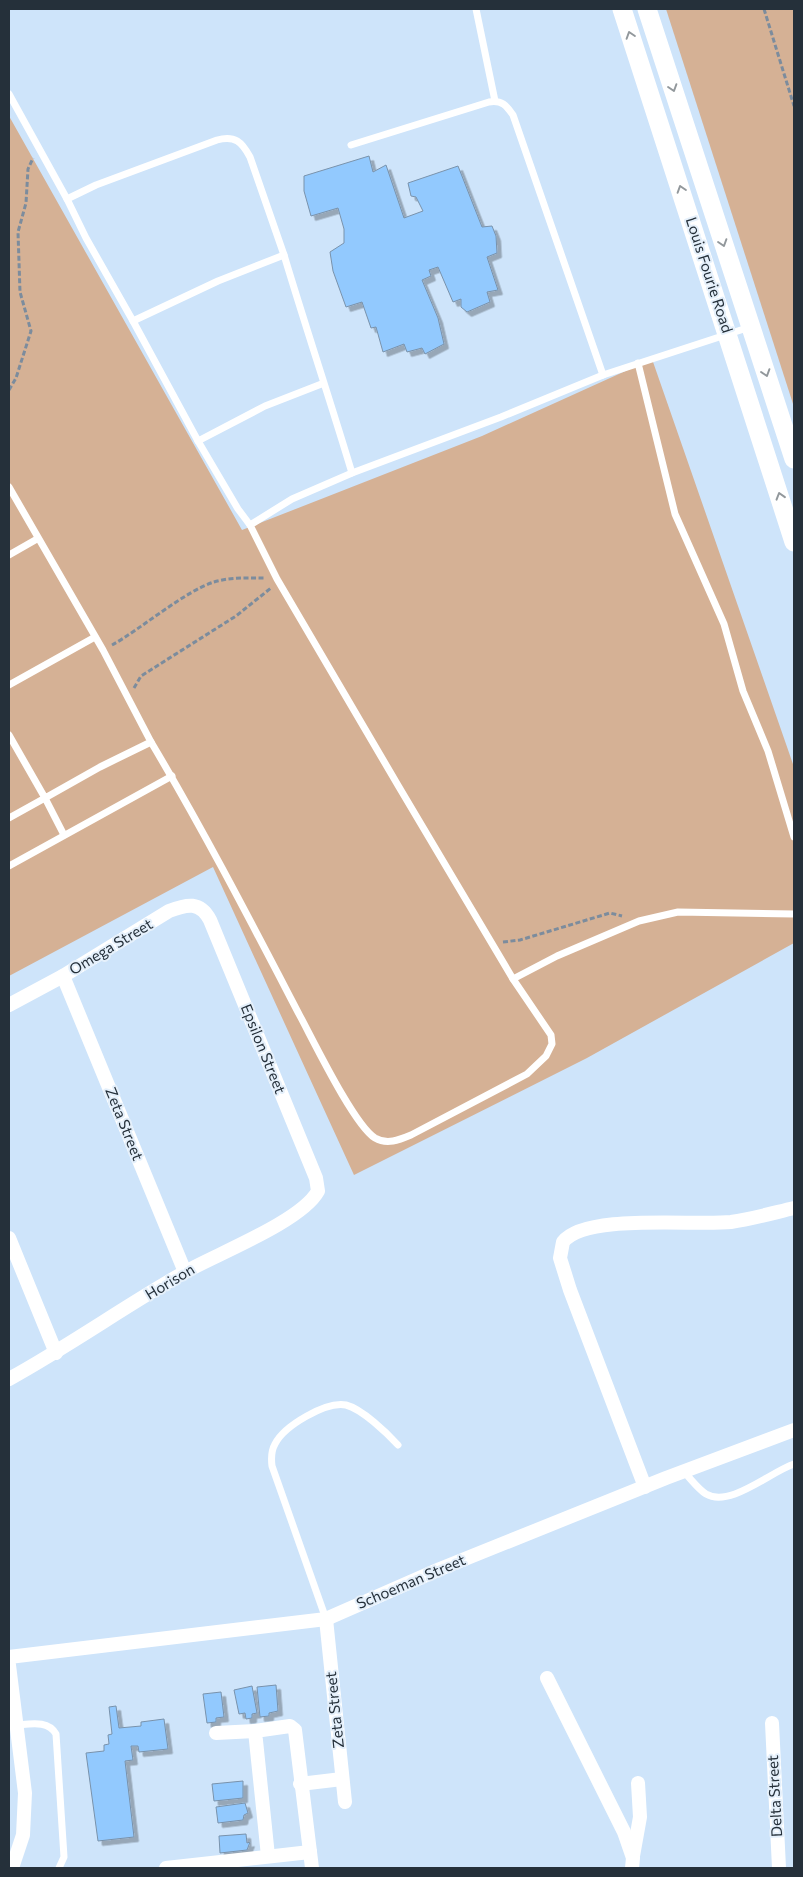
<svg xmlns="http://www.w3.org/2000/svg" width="803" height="1877" font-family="Commissioner,sans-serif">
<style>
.green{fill:#d5b195}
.building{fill:#92c9fe;stroke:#7992ab;filter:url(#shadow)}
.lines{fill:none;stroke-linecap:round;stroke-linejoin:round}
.path{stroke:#7c8c9d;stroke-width:3;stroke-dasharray:5 2.5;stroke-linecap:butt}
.lane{stroke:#fff;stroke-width:7}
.street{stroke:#fff;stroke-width:14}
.secondary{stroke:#fff;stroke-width:19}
.oneway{stroke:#92989c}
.labels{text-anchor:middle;stroke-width:4;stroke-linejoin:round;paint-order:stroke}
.street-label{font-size:15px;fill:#25303a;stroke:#e5f0fb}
</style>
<defs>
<filter id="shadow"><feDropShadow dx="4.5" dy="4.5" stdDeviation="0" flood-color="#0004"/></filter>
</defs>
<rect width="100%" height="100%" fill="#cee4fa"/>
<!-- green -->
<g class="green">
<path d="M666,9H794V407Z"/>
<path d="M9,116L242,530L482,436L652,359L794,767V943L587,1058L354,1175L213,867L9,976Z"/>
</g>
<!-- building -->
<g class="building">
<path d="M369,156L373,172L386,165L404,218L423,211L416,197L411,196L408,183L458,166L482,227L492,226L496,236L497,253L487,257L498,290L487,292L490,302L467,312L461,307V299L453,302L438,267L429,270L431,276L422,280L438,318L444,344L425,354L422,348L407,352L404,344L383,352L376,327L371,328L362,302L346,307L333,271L330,252L344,243V229L338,208L311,216L304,191V176Z"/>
<path d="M276,1685L278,1711L269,1713V1716L260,1717L257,1687Z"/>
<path d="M252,1686L257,1713L252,1714V1718L246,1719L245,1713L239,1714L234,1690Z"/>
<path d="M221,1692L224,1717L216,1718V1722L207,1723L203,1694Z"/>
<path d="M116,1706L119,1728L141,1726V1722L164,1719L168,1749L139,1752L138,1746H131L133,1760L125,1761L134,1837L98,1841L86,1753L104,1751V1745L109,1744L108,1735L112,1734L109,1707Z"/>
<path d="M243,1781V1798L214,1801L212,1784Z"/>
<path d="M245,1803L248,1813L244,1815L243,1820L218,1823L216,1807Z"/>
<path d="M246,1834L247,1843L250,1842L247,1850L220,1853L219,1836Z"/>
</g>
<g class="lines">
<!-- path -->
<g class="path">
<path d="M764,9L794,106"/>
<path d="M9,390L16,378L31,331L20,292L18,232L26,203L28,169L33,158"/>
<path d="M112,645C141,629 185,591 214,582C230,577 248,578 265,578"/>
<path d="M134,688L141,676L236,616L271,588"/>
<path d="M503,942L520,940L610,913L622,916"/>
</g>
<!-- lane -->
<g class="lane">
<path d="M476,9L495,101"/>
<path d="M9,94L67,199"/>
<path d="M351,145L489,102C502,100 506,105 513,115L603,375L750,327"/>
<path d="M133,321L86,238L67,199L96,185L217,140C235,135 242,142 250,157L284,255"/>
<path d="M638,363L675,514L724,624L743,691L768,751L794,837"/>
<path d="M324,383L265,406L198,441L133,321L218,281L284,255C306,328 330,400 352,473"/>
<path d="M198,441L238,509L250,525"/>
<path d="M9,487L103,650L151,742L100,767L45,798L9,735"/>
<path d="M9,555L37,539"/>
<path d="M9,685L95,637"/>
<path d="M151,742C204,831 252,924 300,1016C313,1040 354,1125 375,1138C387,1145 399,1140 411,1135L527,1074L546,1056L552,1044L551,1035L513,979L399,787L277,579L250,525L292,499L352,473L501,417L603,375"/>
<path d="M9,818L45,798L64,835"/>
<path d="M9,866L172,776"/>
<path d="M513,979L557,956L639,921L678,912L794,914"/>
<path d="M684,1472C691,1479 698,1489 706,1494C730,1508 770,1472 794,1464"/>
<path d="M326,1619L272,1466C271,1458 271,1451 275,1444C284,1426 326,1401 346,1405C362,1409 387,1433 398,1445"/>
<path d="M16,1725C31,1724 48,1720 56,1734L64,1857L59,1868"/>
</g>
<!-- street -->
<g class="street">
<path d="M63,976L185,1272"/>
<path d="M9,1005L63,976L169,911C187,904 200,901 210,920L316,1178L318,1191C302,1221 217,1254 185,1272C125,1306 69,1346 9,1379"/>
<path d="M9,1238L56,1353"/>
<path d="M645,1487L570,1290L560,1258L563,1242C585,1213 695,1226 731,1222C752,1219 773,1213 794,1208"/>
<path d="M326,1619L345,1802"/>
<path d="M9,1657L326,1619L440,1569L666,1478L794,1430"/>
<path d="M9,1665L25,1793L23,1835L12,1868"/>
<path d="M547,1678L624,1832L633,1858L632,1868"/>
<path d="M772,1723L779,1868"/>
<path d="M216,1733L255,1731"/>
<path d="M300,1784L342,1779"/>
<path d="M268,1856L255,1731L290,1726L295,1730L312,1868"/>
<path d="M633,1856L640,1817L638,1783"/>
<path d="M166,1868L310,1852"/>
</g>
<!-- secondary -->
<g class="secondary">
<path d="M622,9L794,542"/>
<path d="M647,9L794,459"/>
</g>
</g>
<!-- one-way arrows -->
<defs><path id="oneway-chevron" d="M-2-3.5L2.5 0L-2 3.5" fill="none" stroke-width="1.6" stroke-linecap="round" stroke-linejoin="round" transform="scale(1.25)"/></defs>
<g class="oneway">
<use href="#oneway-chevron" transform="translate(630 35) rotate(-108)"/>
<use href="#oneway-chevron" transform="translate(673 88) rotate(72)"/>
<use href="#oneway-chevron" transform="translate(681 189) rotate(-108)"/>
<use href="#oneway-chevron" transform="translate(723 243) rotate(72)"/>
<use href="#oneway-chevron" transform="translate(766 373) rotate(72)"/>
<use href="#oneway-chevron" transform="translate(780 496) rotate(-107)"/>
</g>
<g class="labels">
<!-- street labels -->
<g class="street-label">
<text transform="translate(709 275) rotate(72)" y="5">Louis Fourie Road</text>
<text transform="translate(111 947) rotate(-31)" y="5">Omega Street</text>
<text transform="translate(263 1049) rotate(68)" y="5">Epsilon Street</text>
<text transform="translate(124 1124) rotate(68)" y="5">Zeta Street</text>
<text transform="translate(170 1282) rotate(-31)" y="5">Horison</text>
<text transform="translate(411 1582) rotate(-23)" y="5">Schoeman Street</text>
<text transform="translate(335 1710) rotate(-96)" y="5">Zeta Street</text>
<text transform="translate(775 1796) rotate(-93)" y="5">Delta Street</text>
</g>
</g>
<!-- border -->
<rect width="803" height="1877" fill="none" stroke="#25303a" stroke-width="20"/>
</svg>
